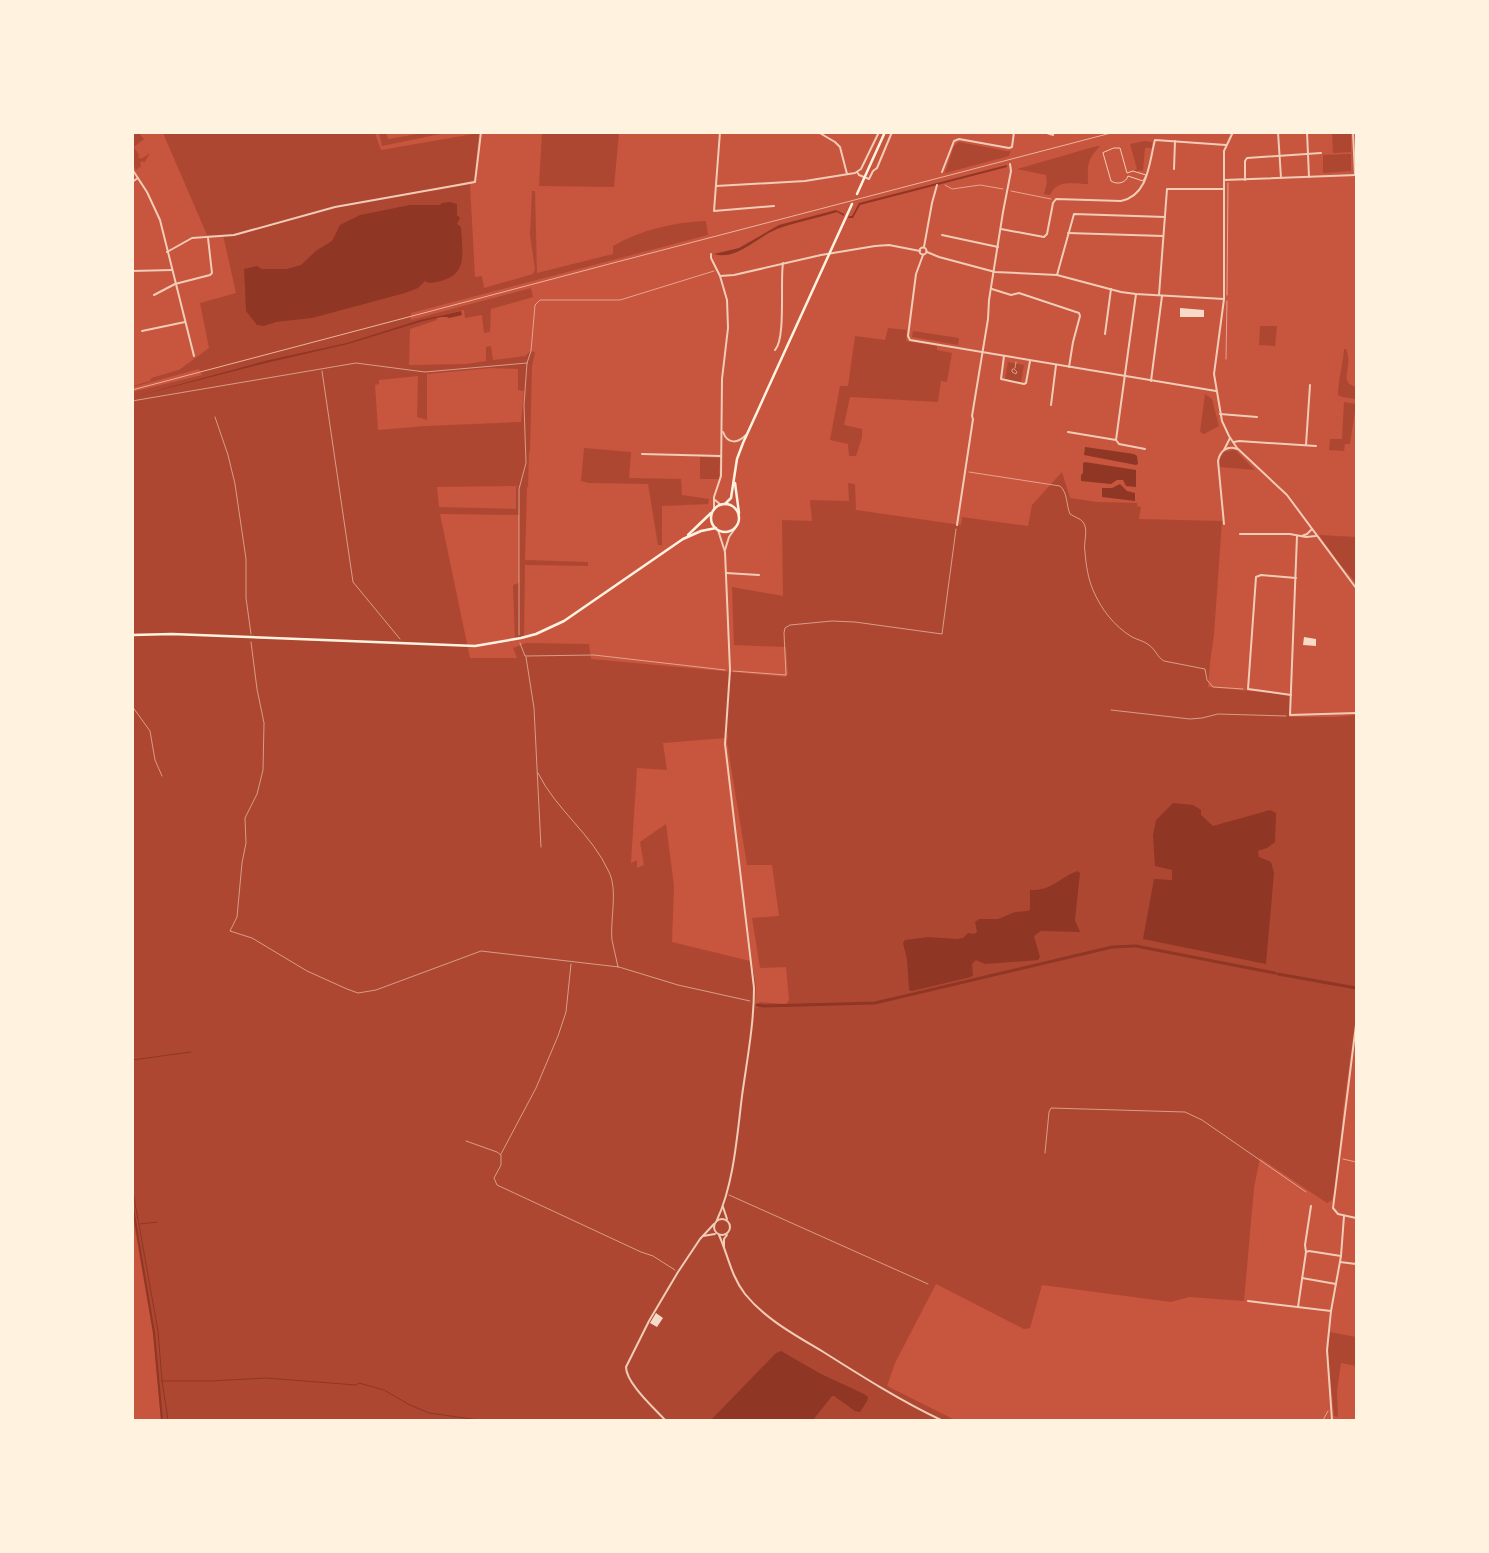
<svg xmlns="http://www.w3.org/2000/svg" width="1489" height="1553" font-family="'Exo 2',sans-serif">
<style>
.green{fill:#ae4732;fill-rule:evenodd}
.water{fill:#8f3625}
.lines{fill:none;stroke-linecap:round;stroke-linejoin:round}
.stream{stroke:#8f3625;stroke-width:1}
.canal{stroke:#8f3625;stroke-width:3}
.building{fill:#f7dbc8}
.path{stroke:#fff3e0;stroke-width:0.5}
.pedestrian{stroke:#f1ccb7;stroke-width:1}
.minor{stroke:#f1ccb7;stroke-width:2}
.tertiary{stroke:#f1ccb7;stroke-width:2}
.secondary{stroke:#fff3e0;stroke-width:2.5}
.rail{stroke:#e9b49f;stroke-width:1}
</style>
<rect width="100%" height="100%" fill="#c8553d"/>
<!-- green -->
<g class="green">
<path d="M135,133H139L144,139L134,147L139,155L138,157L141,159L150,153L144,163L143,161L140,163L141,166L136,170L133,164V134Z"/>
<path d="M163,133H375L381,150L479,133L474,180L428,192L470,184L475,277L482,276L484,288L533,274L535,269L530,235L532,191H535L537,273L613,254V246C641,230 674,222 706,221L708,235L411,313V320L531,288L533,297L491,309L490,332L484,333L482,315L465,318L464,310L436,316L437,320L410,329L409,365L467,364L486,361V347L491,346L493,360L525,356L531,351L535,352L532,366L530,452L529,453L528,486L527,488L525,560L588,562V566L525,565L524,637L515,640L513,585L519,583V515L440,514L470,658H517L513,648L526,643L589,644L591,659L786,677L788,674L786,647L734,645L732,587L783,596L782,520L812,521L810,500L849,501L848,483L855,484L856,510L961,525L962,517L1028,526L1032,505L1062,472L1070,498L1097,502L1137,503V506L1141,507L1139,519L1222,521L1214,634L1210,663L1208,687L1291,695L1289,717H1334L1356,715V1015L1343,1112L1337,1180L1332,1200L1327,1203L1260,1158L1254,1188L1244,1301L1189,1297L1171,1302L1042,1285L1030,1328L1024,1329L936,1284L895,1363L887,1386L955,1420H161L153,1333L132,1213V392L202,375L199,369L133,387V386L150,381L151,378L179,370L209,348L200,303L236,293L223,235H207ZM492,368L518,369V390L524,391L521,422L425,426L378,430L375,385L379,384V380L418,376L417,417L427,420V374ZM520,486L516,487V509L439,507L437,487ZM728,732L727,742L747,865H772L779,916L752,918L760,968L786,967L789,1000L786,1004L759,1002L758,1008L755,1007L756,987L752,963L750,961L672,942L674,886L666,824L640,842L644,865L637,868V860L631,863L637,768L667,770L663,743L726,738Z"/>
<path d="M379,133H386L388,139L423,133H440V134L382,146Z"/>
<path d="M542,133H619L614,187L539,186Z"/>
<path d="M1332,133H1351V152L1333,153Z"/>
<path d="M1145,141L1152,142V148H1145L1143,171L1138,170V173L1133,171L1137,169L1130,144Z"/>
<path d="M959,142L1006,151H1011L1009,156L945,173L954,146Z"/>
<path d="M1097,146H1100C1086,161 1088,165 1088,184C1073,184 1057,179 1050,195L1044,194L1047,183L1046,175L1017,169Z"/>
<path d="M1351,154V171L1323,173V155Z"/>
<path d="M1260,326H1277L1275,346L1259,345Z"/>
<path d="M888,328L907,330L906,341L937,346V350L952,353L947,382L941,381L938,402L850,397L844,425L862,429V437L856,456H849L848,444L830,440L840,386H848L855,336L885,340Z"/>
<path d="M913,331L959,338L958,345L912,337Z"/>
<path d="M1344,349H1346C1348,354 1349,359 1348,365C1347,376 1343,383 1356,387V399L1342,397L1338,395C1338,380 1343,365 1344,349Z"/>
<path d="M1008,362L1024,365L1021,382L1005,379Z"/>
<path d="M1205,394L1212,399L1219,426L1204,434L1200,432Z"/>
<path d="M1344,402L1356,404L1350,444H1345L1344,451L1329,450L1330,439H1342Z"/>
<path d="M584,448L631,452L629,478L681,479L682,495L709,499L708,504L662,506V545H658L648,484L589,483L581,481Z"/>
<path d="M1235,450L1255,470L1220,467V459L1224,452Z"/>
<path d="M700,457L720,458L719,479H700Z"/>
<path d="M1319,535L1356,537V583L1340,564Z"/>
<path d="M1330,1332L1356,1337V1366L1341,1363L1337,1391L1338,1417L1334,1416L1328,1354Z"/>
</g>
<!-- water -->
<g class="water">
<path d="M1007,165V167L860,205L853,218H848L849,216H852L859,203Z"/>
<path d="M450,202L457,204V215L460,218L457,224L461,227C463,259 468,279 429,283L425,281L418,288L405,293L312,318L276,322L264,326L257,325L246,311L244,269L257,266L262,269H287L301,265L317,250L332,241L340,225L360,215L410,205H440L442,203Z"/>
<path d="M836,210L844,214V216L837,212C817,218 796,222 777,229C757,237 736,261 714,254L739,248L779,225Z"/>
<path d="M461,311L462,315L449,318L447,317H441L420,322L348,344L270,362L133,397L269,360L347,343L420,320Z"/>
<path d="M1085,447L1134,454L1137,456L1138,464L1136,465L1084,455Z"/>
<path d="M1085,462L1136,470V487L1126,486L1123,480H1117L1111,484L1081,481V475L1083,473V463Z"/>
<path d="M1120,484L1127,491L1135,493V501L1102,497V488H1112Z"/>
<path d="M1173,803L1193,805L1201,810V815L1213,826L1270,810L1276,813L1275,842L1267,848L1258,851L1259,857L1271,862L1274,873L1266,964L1143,939L1154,879L1172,880V870L1155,866L1153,835L1156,820Z"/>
<path d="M1077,871L1080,873L1075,920L1080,932L1041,931L1034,936L1040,957L1038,960L985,964L976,960L972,964L973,975L971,977L912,991L909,990L907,959L903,943L905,940L928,937L957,939L963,938L968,933L974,934L977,932L975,922L979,919H998L1015,912L1028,911L1030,909V890C1051,891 1058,879 1077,871Z"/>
<path d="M132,1197L155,1332L163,1420H161L153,1333L133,1213Z"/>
<path d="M781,1351L821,1374L864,1394L868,1397L867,1401L860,1412L855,1411L834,1396H832L813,1420H711L776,1353Z"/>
</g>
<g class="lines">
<!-- stream -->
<g class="stream">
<path d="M132,1060L191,1052"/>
<path d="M132,1186L158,1331L162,1381L168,1420"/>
<path d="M140,1224L157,1222"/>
<path d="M162,1381H211L266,1378L356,1385L359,1383L384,1390L410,1405L429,1413L479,1420"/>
</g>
<!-- canal -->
<g class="canal">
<path d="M1136,946L1275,973"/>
<path d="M1278,974L1356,988"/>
<path d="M757,1005L764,1006L875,1003L1112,947L1134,946"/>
</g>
</g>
<!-- building -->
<g class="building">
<path d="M1180,308L1204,310V317H1180Z"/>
<path d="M1304,637L1316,639V646L1303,645Z"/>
<path d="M656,1313L663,1318L657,1327L650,1323Z"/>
</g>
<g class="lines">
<!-- path -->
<g class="path">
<path d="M945,185L952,189L980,185L1003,189"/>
<path d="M1011,191L1051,199"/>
<path d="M1227,295L1228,183"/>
<path d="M1226,359L1227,301"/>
<path d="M1015,368L1016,362"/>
<path d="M1014,369L1017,372L1016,374L1012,372V370Z"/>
<path d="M322,371L353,582L400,639"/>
<path d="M132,401L356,363L425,372L527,363"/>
<path d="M215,417L228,455L235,484L246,559V598L251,634"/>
<path d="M969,472L1060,486C1068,493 1066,505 1070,514C1074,517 1080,518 1083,522C1089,530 1083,542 1085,552C1086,565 1088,578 1093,590C1101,609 1114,626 1132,637C1138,640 1144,641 1149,645C1156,650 1157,657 1164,661L1205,669L1207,680L1213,687L1243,689"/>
<path d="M519,635V489L526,463L524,405L527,363L531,351L535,305L540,300H620L714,271"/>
<path d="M251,642L257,689L264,723L263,770L257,794L245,818L246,843L242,863L237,917L230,931L252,938L307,971L347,989L358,993L376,990L481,951L619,967L678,985L750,1001"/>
<path d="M520,643L525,656L594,655L725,670"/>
<path d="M526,657L534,708L541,847"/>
<path d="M733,671L786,675L784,633L785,628L790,625L832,621L855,622L942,634L956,529"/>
<path d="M132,706L150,731L155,760L162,776"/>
<path d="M1111,710L1190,719L1202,718L1218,714L1286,716"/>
<path d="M538,773C556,810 592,834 609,872C618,890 610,920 612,940C614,949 616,958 618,967"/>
<path d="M466,1141L497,1152L501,1155V1165L494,1178L497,1185L641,1252L653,1256L675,1270"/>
<path d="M1045,1153L1049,1112L1051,1108L1185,1112L1202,1120L1306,1192"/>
<path d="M501,1154L536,1088L558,1036L566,1012L571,964"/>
<path d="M1343,1159L1356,1162"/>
<path d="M729,1195L928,1284"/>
<path d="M1323,1420L1328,1411"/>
</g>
<!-- pedestrian -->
<path class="pedestrian" d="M1114,148H1120L1127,173L1133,171L1146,175L1143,181L1128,176C1126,183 1117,185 1111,181L1103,153Z"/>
<!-- minor -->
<g class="minor">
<path d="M720,132L714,211L774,206"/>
<path d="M818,132L835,142L840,147L847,174"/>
<path d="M1044,132L1053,135L1054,132"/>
<path d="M1278,132L1281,178"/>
<path d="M1307,132L1309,177"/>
<path d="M1353,132L1355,175"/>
<path d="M132,169L147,192L160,220L194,356"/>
<path d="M1174,169L1175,141"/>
<path d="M857,172L859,175L869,179L873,171L877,168L892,132"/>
<path d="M942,172L954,141L959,139L1009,148L1012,147L1014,132"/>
<path d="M1224,180V151L1233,132"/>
<path d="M1245,180V161L1247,158L1321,153"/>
<path d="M132,182L138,178"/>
<path d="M716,186L805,181L855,173L861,169L879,132"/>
<path d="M1001,229L1044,237L1047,234L1053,203L1056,199L1121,201C1149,195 1149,162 1155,140L1226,145"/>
<path d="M1068,233L1163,236"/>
<path d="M942,235L998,247"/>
<path d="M924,247L932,203L937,185"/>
<path d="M167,252L192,238L234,235L335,207L475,182L481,132"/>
<path d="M711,254V258L720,276"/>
<path d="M923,255L916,274L908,336L910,340L1216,391"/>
<path d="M132,271L172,270"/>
<path d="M1057,275L1074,214L1165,217"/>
<path d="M992,289L1011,295L1019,293L1079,313L1080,316L1073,342L1069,367"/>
<path d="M1136,294L1116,440L1119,444L1145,449"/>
<path d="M154,295L175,284L210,275L212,273L208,238"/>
<path d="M1159,295L1167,189H1223"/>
<path d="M142,331L185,322"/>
<path d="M1105,334L1111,289"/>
<path d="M775,350C786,339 780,281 783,263"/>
<path d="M1004,356L1001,379L1024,384L1026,383L1030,361"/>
<path d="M1151,381L1162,296"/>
<path d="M1051,405L1056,365"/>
<path d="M1220,414L1257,417"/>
<path d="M1068,432L1116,440"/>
<path d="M1234,442L1239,441L1316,446"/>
<path d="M1306,445L1310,385"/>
<path d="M1224,450L1230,438"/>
<path d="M642,454L721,456"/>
<path d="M1224,524L1218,461C1220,451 1227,445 1237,449"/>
<path d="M957,525L973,419L972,416L988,319L989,300L1003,212L1011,171L1010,164"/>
<path d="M1240,534H1290L1306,537L1316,536"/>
<path d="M1297,536L1290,715L1356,713"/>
<path d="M1302,536L1307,534L1312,529"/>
<path d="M726,573L759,575"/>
<path d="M1291,695L1248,689L1256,577L1261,575L1296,578"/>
<path d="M1306,1252L1305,1245L1311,1206"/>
<path d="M1340,1262L1356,1264"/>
<path d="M1302,1278L1336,1284"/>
<path d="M1248,1301L1331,1311"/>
<path d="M1298,1307L1306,1252L1309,1251L1341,1256"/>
<path d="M1332,1420L1327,1350L1331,1311L1341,1256L1344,1216"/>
</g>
<!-- tertiary -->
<g class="tertiary">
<path d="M1356,175L1224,180V299L1214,374L1222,421L1229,436L1237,448L1287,495L1356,588"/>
<circle cx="923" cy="251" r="3.5"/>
<path d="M927,252L939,257L995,272L1057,275L1121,292L1136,294L1224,299"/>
<path d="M723,432C728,445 738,443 746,435"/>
<path d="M715,500L721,505"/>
<path d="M714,510V497L721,476L722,379L728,328L727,300L720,276L734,275L821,255L875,246L889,245L920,251"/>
<path d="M725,550L729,537L736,527"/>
<path d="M1356,1025L1333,1208L1338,1214L1356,1218"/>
<path d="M723,1207L727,1219"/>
<circle cx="722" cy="1227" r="8"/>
<path d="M717,1220C734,1183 737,1136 742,1096C747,1060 754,1024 754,988L725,744L730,670L725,552L718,530"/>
<path d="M719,1235C728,1255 731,1276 745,1294C766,1320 797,1336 825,1353C863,1377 901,1401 941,1420"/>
<path d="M703,1236L715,1234"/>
<path d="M724,1247V1239L727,1235"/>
<path d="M665,1420C654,1408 626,1383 626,1367L649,1321L678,1272L700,1239L714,1224"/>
</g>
<!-- secondary -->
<g class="secondary">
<path d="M857,194L885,132"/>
<path d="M735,483L739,513"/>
<path d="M725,504L731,498L737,459L743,443L852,204"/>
<circle cx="725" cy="518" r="14"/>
<path d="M688,535L711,513"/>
<path d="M132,635L172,634L475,646L521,638L536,634L564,621L683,539L701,531L716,528"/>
</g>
<!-- rail -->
<path class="rail" d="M132,390L613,263L1115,132"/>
</g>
<!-- border -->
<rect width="1489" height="1553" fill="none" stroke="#fff3e0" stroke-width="268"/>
</svg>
